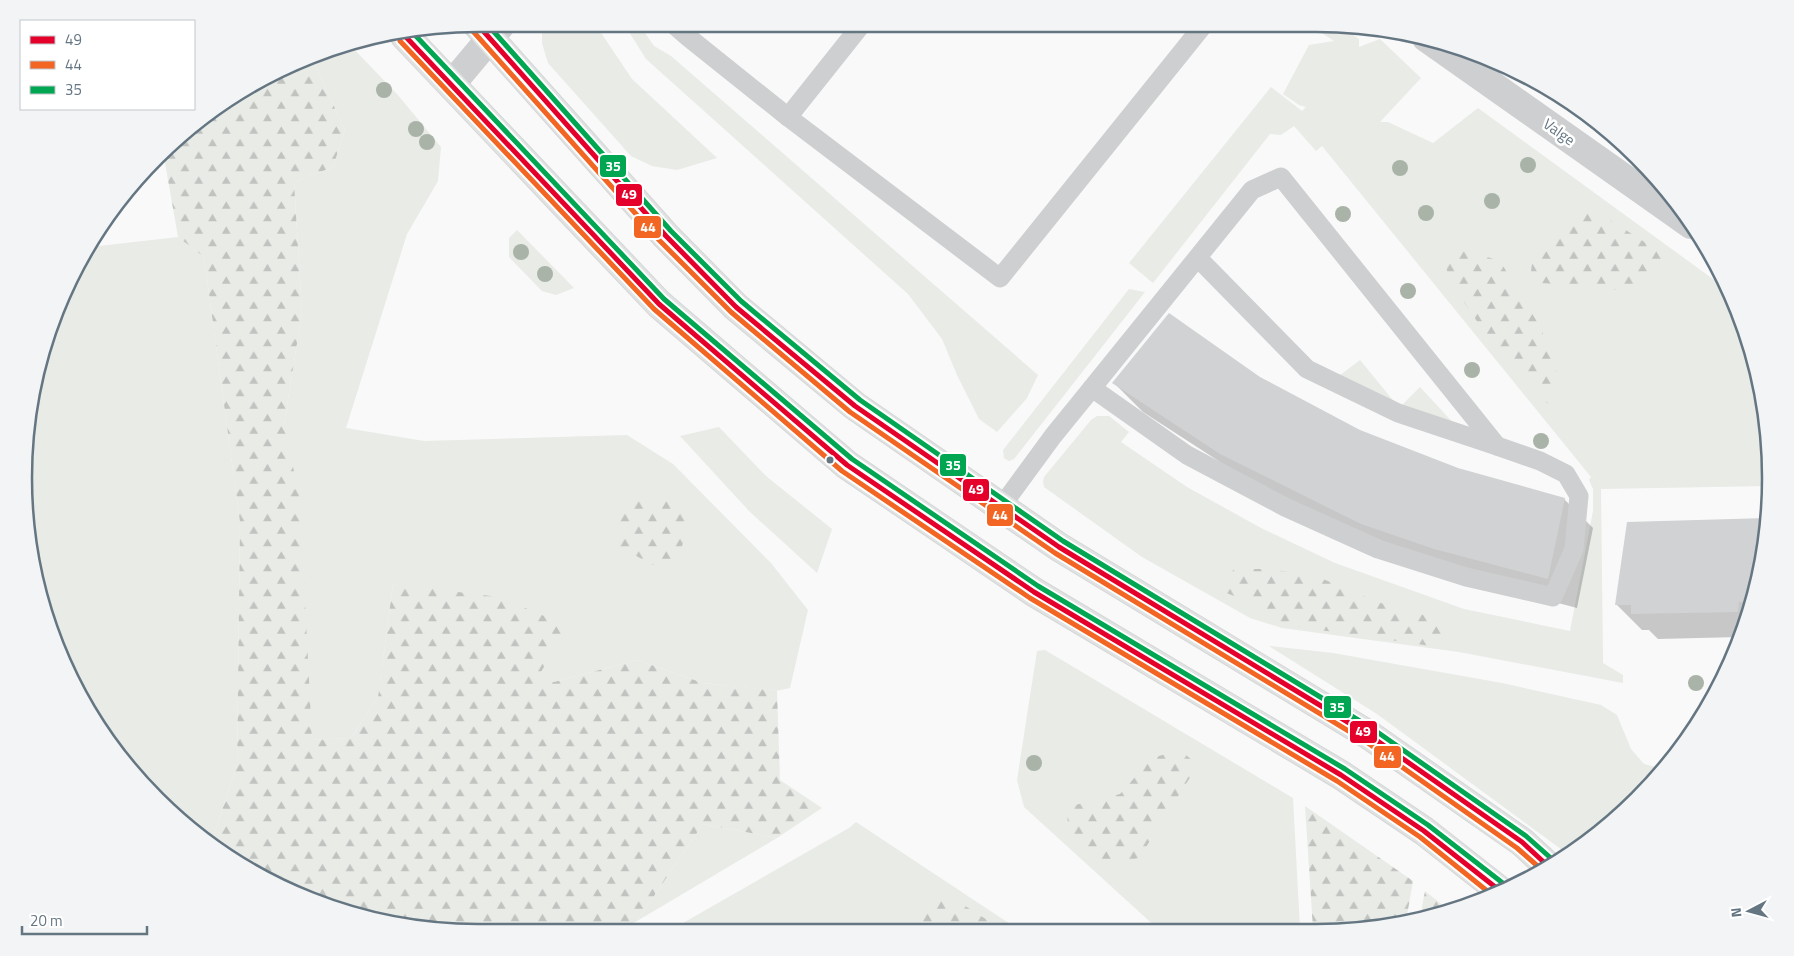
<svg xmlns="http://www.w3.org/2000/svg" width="1794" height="956" font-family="'Titillium Web',sans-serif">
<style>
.grass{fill:#e8ebe6}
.forest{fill:url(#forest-firs)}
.shadow{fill:#0003}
.building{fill:#d0d2d3}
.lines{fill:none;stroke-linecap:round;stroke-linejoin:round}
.primary-casing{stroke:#d5d6d7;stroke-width:30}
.service{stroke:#cecfd0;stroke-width:19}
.tertiary{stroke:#cecfd0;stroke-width:28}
.primary{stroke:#e1e2e2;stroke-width:28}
.bus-1-casing{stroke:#fff;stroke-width:9}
.bus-2-casing{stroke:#fff;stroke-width:9}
.bus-3-casing{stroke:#fff;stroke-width:9}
.bus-1{stroke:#e4002b;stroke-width:5}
.bus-2{stroke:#f26522;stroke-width:5}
.bus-3{stroke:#00a651;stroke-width:5}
.tree{fill:#a9b3a7}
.bus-dot{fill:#657683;stroke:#fff;stroke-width:2}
.labels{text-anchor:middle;stroke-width:5;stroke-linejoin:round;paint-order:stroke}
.street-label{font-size:15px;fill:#657683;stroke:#fff}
.rim{fill:none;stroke:#657683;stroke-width:2.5}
.line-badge{stroke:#fff;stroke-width:2}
.badge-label{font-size:14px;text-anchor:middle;font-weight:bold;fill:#fff}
</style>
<defs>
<pattern id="forest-firs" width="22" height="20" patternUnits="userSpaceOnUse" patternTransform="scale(1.25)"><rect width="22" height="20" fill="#e8ebe6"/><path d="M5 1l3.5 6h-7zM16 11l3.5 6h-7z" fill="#c0c3c0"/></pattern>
</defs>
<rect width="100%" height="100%" fill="#f9f9f9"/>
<!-- grass -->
<g class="grass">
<path d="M542,24H595L632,79L717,158L677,170L652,166L631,156L548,63L542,43Z"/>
<path d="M624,24H639L654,46L671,56L1038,375L1027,398L997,432L979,419L957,375L942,339L908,294L646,59Z"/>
<path d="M1310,25H1339L1359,39V47L1380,39L1421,78L1380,122H1388L1433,143L1478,108L1728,290L1755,360L1769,448L1768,486L1601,489L1603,663L1623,675V683L1459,652L1282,628L1250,618L1142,557L1044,487L1043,482L1044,477L1091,420L1097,416H1109L1129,432L1121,442L1187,487L1261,528L1335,563L1464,609L1570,631L1593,511V489L1589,480L1591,477L1322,146L1316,151L1294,126L1281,135L1270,134L1153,283L1129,263L1271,87L1302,111L1306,107L1299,105L1283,94L1309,45L1334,41Z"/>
<path d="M350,45L397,94L441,147L438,181L407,234L346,428L424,441L627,435L673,464L771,563L808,610L790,688L776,691L703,683L637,660L554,682L537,677L567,626L393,584L378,697L351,738L312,740L284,425L302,312L294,182L333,167L345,130L312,59L332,48Z"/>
<path d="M517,230L574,288L556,295L542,291L509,257V238Z"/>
<path d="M178,237L204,257L240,522L237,766L212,840L137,778L58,652L25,508L39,361L90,247Z"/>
<path d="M1129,289L1145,292L1014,459L1009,461L1004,458L1003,450L1007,445Z"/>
<path d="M1360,360L1396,404L1339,376Z"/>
<path d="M1420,387L1457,427L1401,406Z"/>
<path d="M719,427L766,476L832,529L817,573L749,511L680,436Z"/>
<path d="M1269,646L1333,653L1502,683L1601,705L1617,715L1631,749L1644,764L1663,769L1657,778L1569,855L1377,714Z"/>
<path d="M1045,650L1293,798L1300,929H1158L1024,807L1017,780L1037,651Z"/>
<path d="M856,822L1019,930L669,931L849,828Z"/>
<path d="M703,824L777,838L637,921Z"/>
</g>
<!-- forest -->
<g class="forest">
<path d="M312,59L345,130L333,167L294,182L302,312L284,425L300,499L312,740L351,738L378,697L393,584L499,597L568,626L538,677L554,682L637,660L703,683L777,691L780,780L822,808L777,838L703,824L637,921L620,931H449L360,917L251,872L212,840L237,766L240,522L204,257L178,237L164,157L201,118Z"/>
<path d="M1593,209L1660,252L1663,272L1632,291L1530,282L1533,252L1559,226Z"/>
<path d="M1458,248L1500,261L1541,328L1560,382L1548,404C1508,360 1464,315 1442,259Z"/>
<path d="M655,498L679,504L688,529L675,566L653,565L616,545V518L627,503Z"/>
<path d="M1234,569H1271L1318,577L1381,603L1441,620L1452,638L1431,646L1292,626L1262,617L1248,601L1218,590Z"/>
<path d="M1180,750L1198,765L1139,858L1106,864L1068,832L1067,807L1120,794L1152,758Z"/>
<path d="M1305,806L1413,881L1406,921L1375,928L1313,929Z"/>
<path d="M940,890L1003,930H904Z"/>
<path d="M1425,891L1450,911L1420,918Z"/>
</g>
<!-- shadow -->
<g class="shadow">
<path d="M1260,378L1359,431L1458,469L1564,499L1593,528L1577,608L1464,578L1251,482L1143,412L1114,383Z"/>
<path d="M1767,519L1766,537L1746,624L1740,637L1658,639L1649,630H1642L1617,605L1629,523Z"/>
</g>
<!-- building -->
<g class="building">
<path d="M1169,313L1260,377L1360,430L1458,468L1565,498L1548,579L1434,549L1361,524L1220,454L1112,383Z"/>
<path d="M1767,518L1766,537L1751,602H1739L1738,612L1631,614V605H1615L1627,522Z"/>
</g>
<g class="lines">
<defs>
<g id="primary">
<path d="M477,24L666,236L736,307L855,406L1059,547L1369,735L1522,842L1548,866"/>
<path d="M405,36L659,304L847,465L1034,592L1341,775L1424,831L1499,890"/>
</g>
</defs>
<!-- primary casing -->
<use href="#primary" class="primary-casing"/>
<!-- service -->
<g class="service">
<path d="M673,24L688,37L788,117L1000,278L1202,27L1199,25"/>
<path d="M788,117L862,24"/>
<path d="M1092,388L1252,190L1281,177L1497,446L1398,413L1307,369L1198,258"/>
<path d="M1001,507L1053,436L1092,388L1187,455L1285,507L1378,549L1466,577L1553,597L1574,549L1579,496L1566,474L1540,461L1497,446"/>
</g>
<!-- tertiary -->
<g class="tertiary">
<path d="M1426,38L1691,225"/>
<path d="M451,85L502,24"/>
</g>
<!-- primary -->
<use href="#primary" class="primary"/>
<defs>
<g id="bus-1">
<path d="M477,24L666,236L736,307L855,406L1059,547L1369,735L1522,842L1548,866"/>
<path d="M405,36L659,304L847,465L1034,592L1341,775L1424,831L1499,890"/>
</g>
<g id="bus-2">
<path d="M471,29L660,241L731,312L850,412L1055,553L1365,741L1517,848L1541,869"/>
<path d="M400,41L654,309L842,471L1030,598L1337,781L1420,837L1491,894"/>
</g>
<g id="bus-3">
<path d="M487,24L671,231L741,301L860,400L1063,541L1373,729L1526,836L1553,860"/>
<path d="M414,34L664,299L852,459L1038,586L1345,769L1428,825L1504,884"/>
</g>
</defs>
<!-- bus-1 casing -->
<use href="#bus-1" class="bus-1-casing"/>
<!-- bus-2 casing -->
<use href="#bus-2" class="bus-2-casing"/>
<!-- bus-3 casing -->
<use href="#bus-3" class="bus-3-casing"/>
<!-- bus-1 -->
<use href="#bus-1" class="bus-1"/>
<!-- bus-2 -->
<use href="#bus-2" class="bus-2"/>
<!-- bus-3 -->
<use href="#bus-3" class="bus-3"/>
</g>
<!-- trees -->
<g class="tree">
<circle cx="384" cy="90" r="8"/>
<circle cx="416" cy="129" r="8"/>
<circle cx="427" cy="142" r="8"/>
<circle cx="1528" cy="165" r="8"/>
<circle cx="1400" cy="168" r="8"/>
<circle cx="1492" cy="201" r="8"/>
<circle cx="1426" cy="213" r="8"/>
<circle cx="1343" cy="214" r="8"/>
<circle cx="521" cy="252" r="8"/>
<circle cx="545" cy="274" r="8"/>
<circle cx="1408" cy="291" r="8"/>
<circle cx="1472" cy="370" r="8"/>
<circle cx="1541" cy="441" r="8"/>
<circle cx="1696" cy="683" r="8"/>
<circle cx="1034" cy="763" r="8"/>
</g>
<!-- markers -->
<circle class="bus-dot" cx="830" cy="460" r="4.5"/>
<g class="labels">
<!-- street labels -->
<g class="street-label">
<text transform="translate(1559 132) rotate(35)" y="5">Valge</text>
</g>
</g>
<!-- crop -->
<path d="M0 0H1794V956H0ZM478 32H1316A446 446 0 0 1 1762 478V478A446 446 0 0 1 1316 924H478A446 446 0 0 1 32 478V478A446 446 0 0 1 478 32Z" fill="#f3f4f5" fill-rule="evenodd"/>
<path class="rim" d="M478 32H1316A446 446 0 0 1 1762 478V478A446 446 0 0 1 1316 924H478A446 446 0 0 1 32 478V478A446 446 0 0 1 478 32Z"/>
<g class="line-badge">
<rect x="599" y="154" width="28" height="24" rx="5" fill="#00a651"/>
<rect x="615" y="183" width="28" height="24" rx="5" fill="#e4002b"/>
<rect x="633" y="215" width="29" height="24" rx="5" fill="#f26522"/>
<rect x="939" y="453" width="28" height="24" rx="5" fill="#00a651"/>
<rect x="962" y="478" width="28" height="24" rx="5" fill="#e4002b"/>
<rect x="986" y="503" width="28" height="24" rx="5" fill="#f26522"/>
<rect x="1323" y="695" width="29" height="24" rx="5" fill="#00a651"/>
<rect x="1349" y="720" width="29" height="24" rx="5" fill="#e4002b"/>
<rect x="1373" y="745" width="29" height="24" rx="5" fill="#f26522"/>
</g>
<g class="badge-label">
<text x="613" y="171">35</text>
<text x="629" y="199">49</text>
<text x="648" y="232">44</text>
<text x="953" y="470">35</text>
<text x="976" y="494">49</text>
<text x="1000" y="520">44</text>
<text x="1337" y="712">35</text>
<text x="1363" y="736">49</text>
<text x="1387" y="761">44</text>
</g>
<!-- legend -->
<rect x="20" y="20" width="175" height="90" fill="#ffffff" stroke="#c1c8cd"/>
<rect x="30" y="36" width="25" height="8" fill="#e4002b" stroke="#c1c8cd"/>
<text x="65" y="45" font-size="15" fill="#657683">49</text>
<rect x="30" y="61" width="25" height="8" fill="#f26522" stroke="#c1c8cd"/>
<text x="65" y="70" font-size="15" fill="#657683">44</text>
<rect x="30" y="86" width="25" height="8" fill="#00a651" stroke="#c1c8cd"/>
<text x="65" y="95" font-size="15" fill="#657683">35</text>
<!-- north arrow -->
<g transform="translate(1749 911) rotate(264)" stroke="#ffffff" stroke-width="4" paint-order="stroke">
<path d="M0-4L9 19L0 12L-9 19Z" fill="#657683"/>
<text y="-8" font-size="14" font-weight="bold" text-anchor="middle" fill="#657683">N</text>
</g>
<!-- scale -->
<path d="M22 926v8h125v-8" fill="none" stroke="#657683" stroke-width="2.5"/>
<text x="30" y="926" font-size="15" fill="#657683" stroke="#ffffff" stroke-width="4" paint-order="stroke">20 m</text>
</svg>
